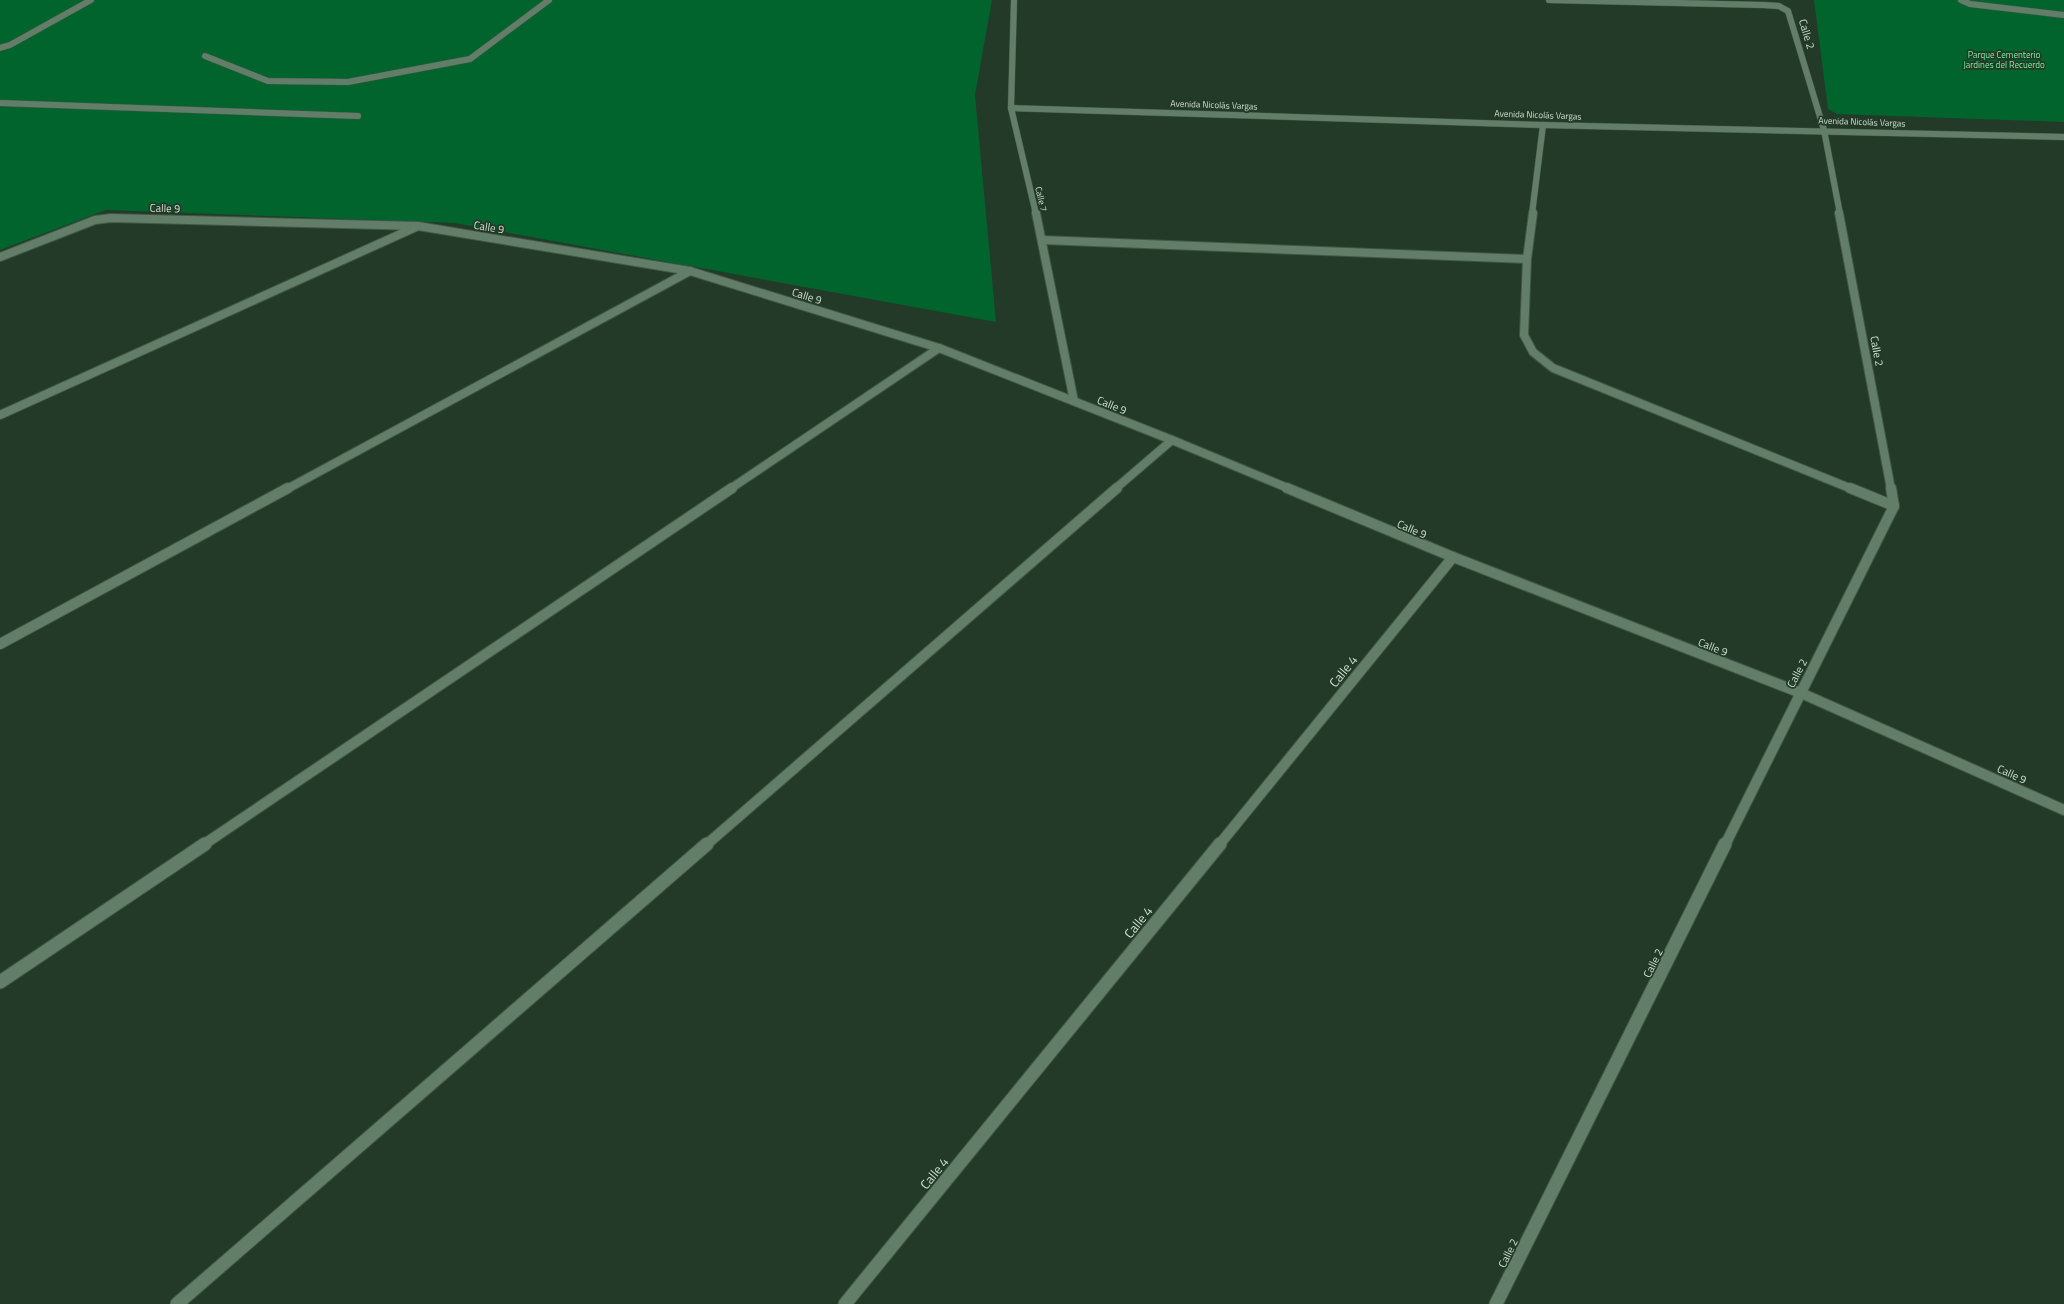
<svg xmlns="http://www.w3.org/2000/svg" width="2064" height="1304" font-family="'Titillium Web',sans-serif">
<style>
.green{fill:#01642d}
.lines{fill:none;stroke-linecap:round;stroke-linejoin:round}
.service-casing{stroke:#415647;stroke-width:7}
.minor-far3-casing{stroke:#415647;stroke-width:7}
.minor-far2-casing{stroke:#415647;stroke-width:10}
.minor-far1-casing{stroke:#415647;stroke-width:12}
.minor-casing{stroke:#415647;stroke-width:15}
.service{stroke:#627d68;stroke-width:6}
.minor-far3{stroke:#627d68;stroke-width:6}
.minor-far2{stroke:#627d68;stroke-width:8}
.minor-far1{stroke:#627d68;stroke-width:10}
.minor{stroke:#627d68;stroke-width:13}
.labels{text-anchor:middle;stroke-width:3.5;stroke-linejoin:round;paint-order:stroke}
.far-park-label{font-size:9px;fill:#80f19e;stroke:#223a27}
.far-street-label{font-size:9px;fill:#d1dfd3;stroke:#223a27}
.street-label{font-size:11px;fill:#d1dfd3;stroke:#223a27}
.near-street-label{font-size:13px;fill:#d1dfd3;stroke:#223a27}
</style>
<rect width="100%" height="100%" fill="#223a27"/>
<!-- green -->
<g class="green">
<path d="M0,0H992L975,95L996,322L455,223L106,210L0,250Z"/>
<path d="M1814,0H2064V122L1837,114L1828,109Z"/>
</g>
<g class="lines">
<defs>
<g id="service">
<path d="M1961,0L1970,4L2064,15"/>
<path d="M0,48L10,45L91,0"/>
<path d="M205,56L268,81L348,82L470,59L549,0"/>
<path d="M0,103L358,116"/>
</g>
<g id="minor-far3">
<path d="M1014,0L1011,108L1036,214"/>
<path d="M1549,0L1763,5L1779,6L1788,11L1824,130L1840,214"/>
<path d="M1011,108L1543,125L2064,137"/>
<path d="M1532,214L1543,125"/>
</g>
<g id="minor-far2">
<path d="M1036,213L1074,401"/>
<path d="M1533,213L1527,259L1524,335L1533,352L1553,368L1852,489"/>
<path d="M1839,213L1891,489"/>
<path d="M1042,240L1527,259"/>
<path d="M0,257L95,220L111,218L418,226L690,271L939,348L1172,440L1290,489"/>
<path d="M0,415L416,227"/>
<path d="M287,489L690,271"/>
<path d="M730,489L939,348"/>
<path d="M1115,489L1172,440"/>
</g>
<g id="minor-far1">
<path d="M1287,488L1453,557L1801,693L2064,810"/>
<path d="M1850,488L1894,506"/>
<path d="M0,644L288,488"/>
<path d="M203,845L732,488"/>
<path d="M706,845L1117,488"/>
<path d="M1219,845L1453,557"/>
<path d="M1725,845L1894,506L1891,488"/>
</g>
<g id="minor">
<path d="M0,982L205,844"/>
<path d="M177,1304L707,844"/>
<path d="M845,1304L1220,844"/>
<path d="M1496,1304L1725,844"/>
</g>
</defs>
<!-- service casing -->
<use href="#service" class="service-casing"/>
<!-- minor-far3 casing -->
<use href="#minor-far3" class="minor-far3-casing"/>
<!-- minor-far2 casing -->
<use href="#minor-far2" class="minor-far2-casing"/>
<!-- minor-far1 casing -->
<use href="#minor-far1" class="minor-far1-casing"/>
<!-- minor casing -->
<use href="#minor" class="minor-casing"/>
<!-- service -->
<use href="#service" class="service"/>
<!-- minor-far3 -->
<use href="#minor-far3" class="minor-far3"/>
<!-- minor-far2 -->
<use href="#minor-far2" class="minor-far2"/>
<!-- minor-far1 -->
<use href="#minor-far1" class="minor-far1"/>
<!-- minor -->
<use href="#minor" class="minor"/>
</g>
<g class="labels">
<!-- far-park labels -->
<g class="far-park-label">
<text x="2004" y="58">Parque Cementerio<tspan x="2004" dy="10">Jardines del Recuerdo</tspan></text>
</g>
<!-- far-street labels -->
<g class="far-street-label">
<text transform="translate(1214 105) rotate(2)" y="3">Avenida Nicolás Vargas</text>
<text transform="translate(1538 115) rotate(2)" y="3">Avenida Nicolás Vargas</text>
<text transform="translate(1862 122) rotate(2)" y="3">Avenida Nicolás Vargas</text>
<text transform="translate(1041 199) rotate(77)" y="3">Calle 7</text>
</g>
<!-- street labels -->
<g class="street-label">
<text transform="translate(1807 34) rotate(73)" y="4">Calle 2</text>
<text transform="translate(165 208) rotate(2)" y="4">Calle 9</text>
<text transform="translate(489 227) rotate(9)" y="4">Calle 9</text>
<text transform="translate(807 296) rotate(17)" y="4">Calle 9</text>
<text transform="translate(1877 351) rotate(79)" y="4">Calle 2</text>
<text transform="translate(1112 405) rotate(22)" y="4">Calle 9</text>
<text transform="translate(1412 529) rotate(23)" y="4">Calle 9</text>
<text transform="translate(1713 647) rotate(21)" y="4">Calle 9</text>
<text transform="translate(1797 673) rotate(-63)" y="4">Calle 2</text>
<text transform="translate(2012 774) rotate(24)" y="4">Calle 9</text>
<text transform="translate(1653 963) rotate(-64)" y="4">Calle 2</text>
<text transform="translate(1508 1253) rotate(-64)" y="4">Calle 2</text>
</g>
<!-- near-street labels -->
<g class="near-street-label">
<text transform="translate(1343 671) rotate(-51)" y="5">Calle 4</text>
<text transform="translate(1138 922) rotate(-51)" y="5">Calle 4</text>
<text transform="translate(934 1173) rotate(-51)" y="5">Calle 4</text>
</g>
</g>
</svg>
